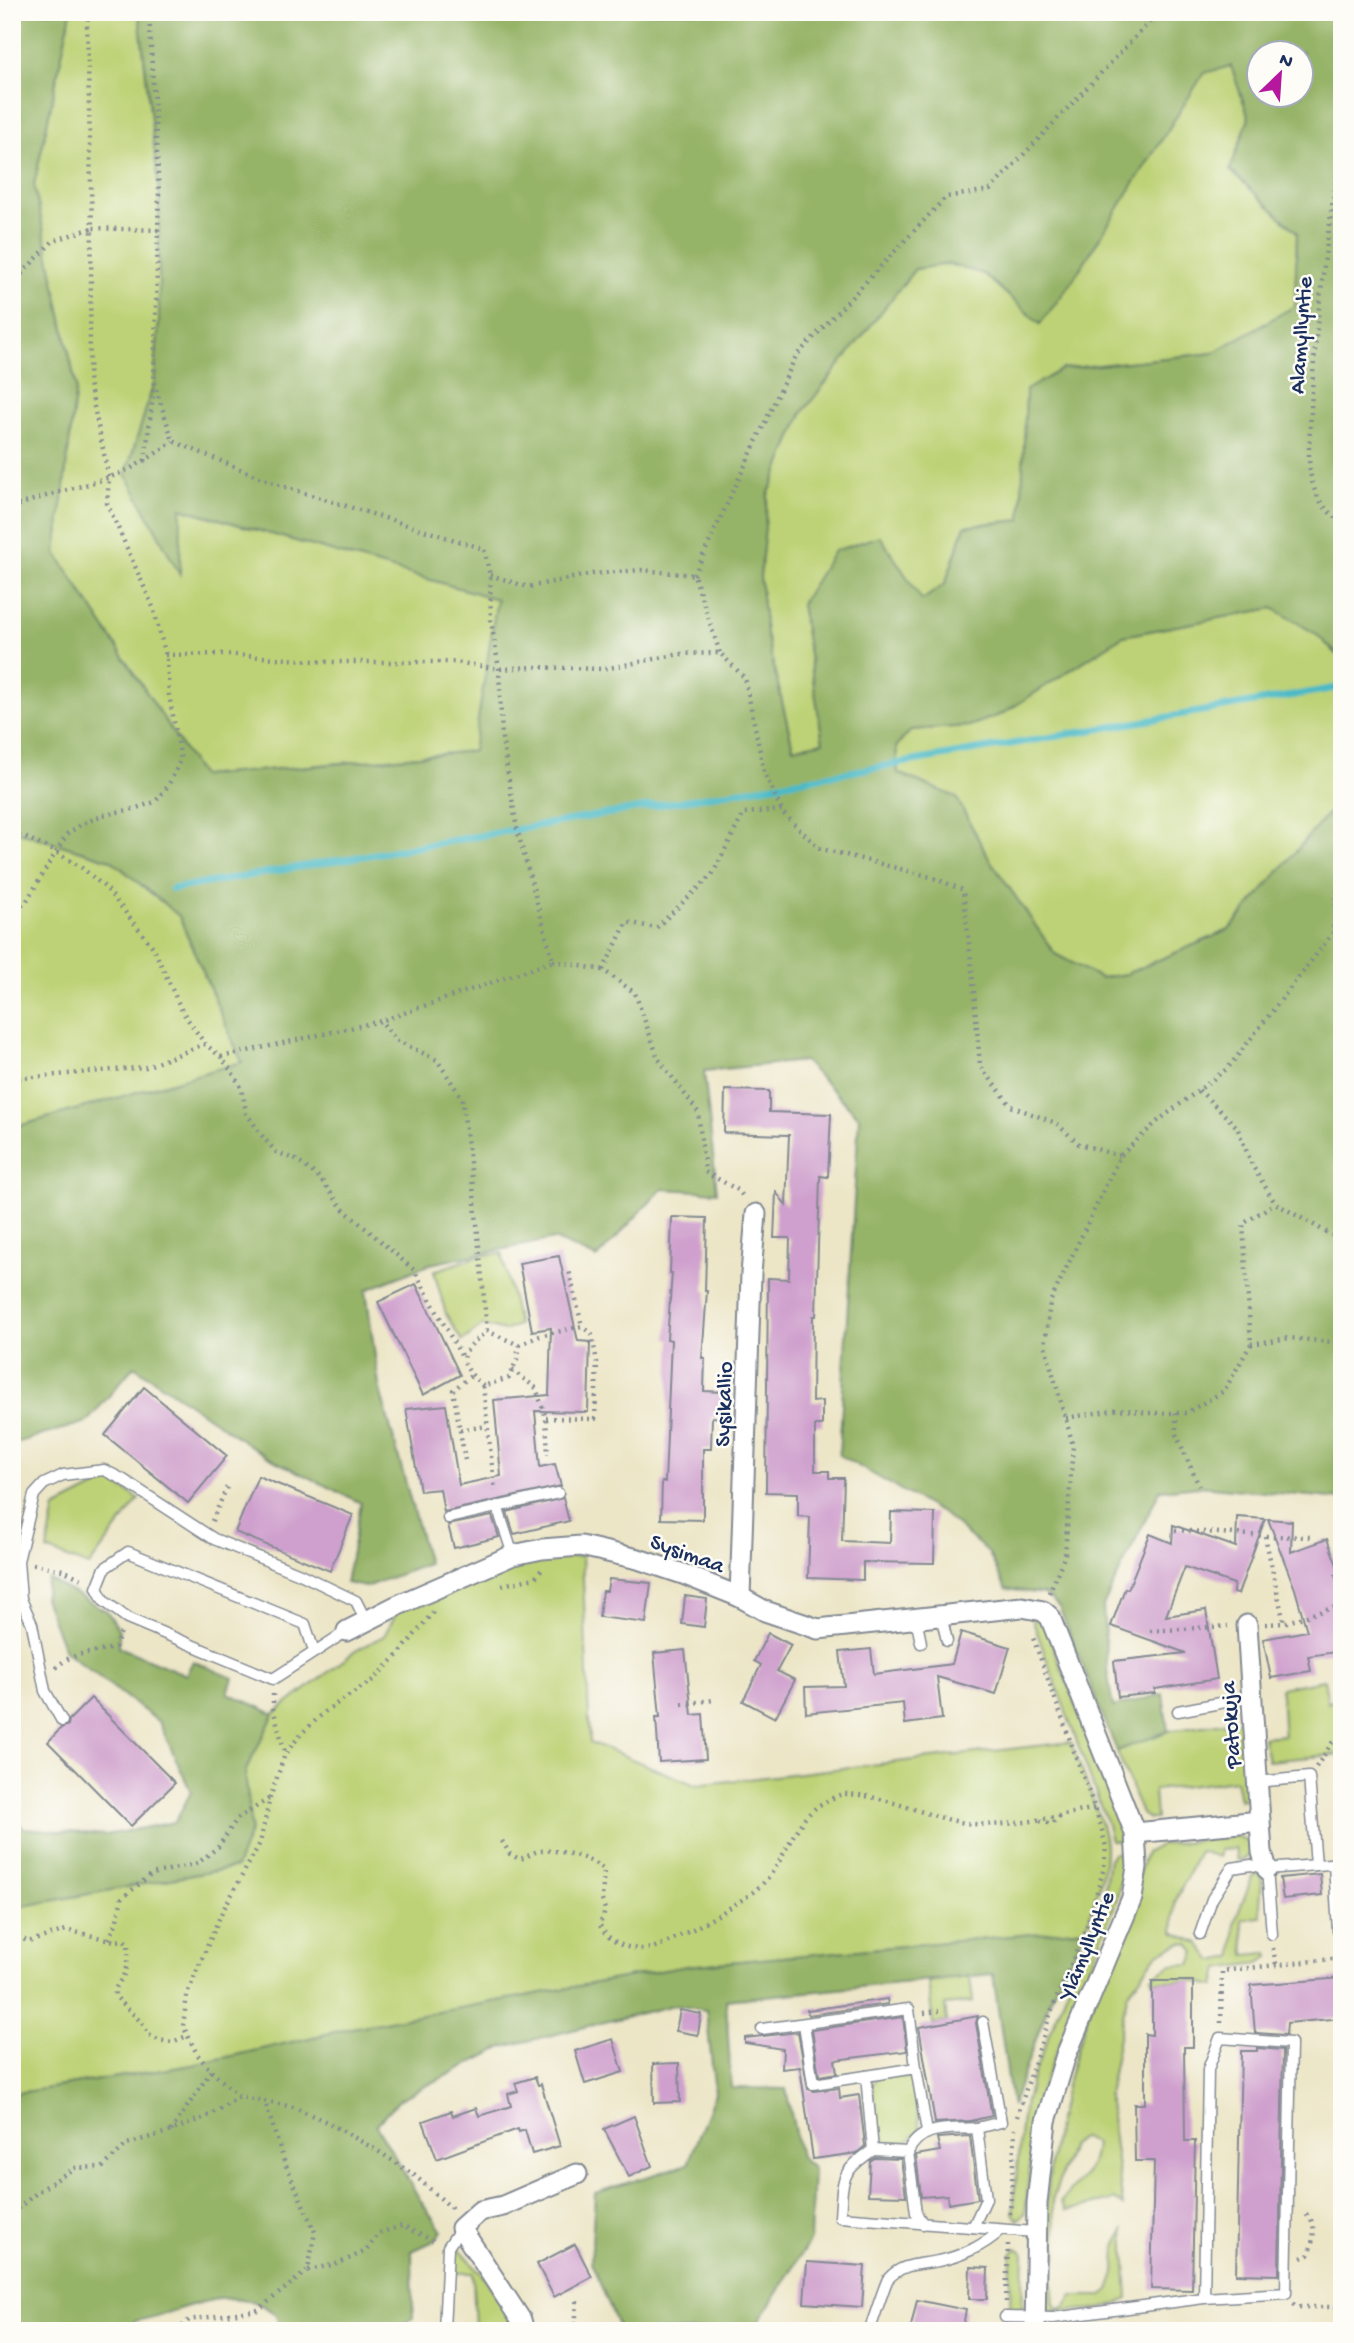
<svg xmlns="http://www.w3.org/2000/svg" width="1354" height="2343" font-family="'Gochi Hand',sans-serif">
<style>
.green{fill:#bdd276;stroke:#6c806a;stroke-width:2}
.forest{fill:#96b467;stroke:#587262;stroke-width:2;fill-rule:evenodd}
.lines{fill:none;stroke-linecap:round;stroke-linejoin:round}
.stream{stroke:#4cbac6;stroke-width:7}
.building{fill:#cfa0cd}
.lane-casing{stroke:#848a92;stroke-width:13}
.street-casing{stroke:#848a92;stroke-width:23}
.path{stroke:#848a92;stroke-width:4.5;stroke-dasharray:2 5;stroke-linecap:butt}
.lane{stroke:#fff;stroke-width:10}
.street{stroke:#fff;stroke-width:19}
.labels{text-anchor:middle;stroke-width:5;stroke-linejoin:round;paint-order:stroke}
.street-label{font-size:23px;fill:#1b2f5e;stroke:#fdfcf7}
</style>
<rect width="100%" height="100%" fill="#fdfcf7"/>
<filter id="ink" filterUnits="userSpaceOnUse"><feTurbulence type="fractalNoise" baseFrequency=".0143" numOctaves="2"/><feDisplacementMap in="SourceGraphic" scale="14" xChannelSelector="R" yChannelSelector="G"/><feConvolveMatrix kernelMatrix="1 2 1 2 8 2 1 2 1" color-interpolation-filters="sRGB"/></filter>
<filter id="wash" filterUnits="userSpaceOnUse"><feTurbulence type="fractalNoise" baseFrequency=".00686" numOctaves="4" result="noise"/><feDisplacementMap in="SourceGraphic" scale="28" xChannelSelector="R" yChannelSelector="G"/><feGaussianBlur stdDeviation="1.57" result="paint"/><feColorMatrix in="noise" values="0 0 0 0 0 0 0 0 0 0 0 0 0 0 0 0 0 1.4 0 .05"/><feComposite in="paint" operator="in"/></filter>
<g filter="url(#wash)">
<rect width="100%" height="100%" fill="#ece5c6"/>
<!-- green -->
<g class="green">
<path d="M71,12H139L159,192V321L154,383L126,474L180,573V508L497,599L474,751L201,776L56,553L76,386L34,185Z"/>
<path d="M1231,66L1249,118L1230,170L1297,232L1295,306L1213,353L1062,369L1021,520L965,526L945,584L922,601L880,537L801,604L823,742L793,748L766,634L760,577L768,495L802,413L915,269L948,264L984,274L1040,323L1071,283L1204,72Z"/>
<path d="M1273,608L1316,634L1342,659V797L1229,930L1126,974L1100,978L1055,954L988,857L956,797L898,773L896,747L911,730L969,726L1002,714L1123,636Z"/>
<path d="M12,830L111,860L179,916L242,1062L12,1128Z"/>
<path d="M502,1253L518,1325L504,1331L483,1325L462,1341L446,1314L434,1271L479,1256Z"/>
<path d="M110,1480L139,1499L89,1566L47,1550L55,1508Z"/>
<path d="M582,1556L590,1742L695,1785L1071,1742C1080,1769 1106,1824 1105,1850C1105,1877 1093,1903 1086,1929L687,1966L352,2028L193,2065L12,2094V1908L236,1867L251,1829L245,1772L274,1714L358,1649L384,1636L398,1610L515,1562Z"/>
<path d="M1031,1616L1044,1623L1115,1807L1121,1841H1111L1106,1821Z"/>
<path d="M1324,1680L1328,1703L1342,1694V1754L1268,1761L1263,1737L1284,1735C1282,1719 1283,1705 1280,1688Z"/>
<path d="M1246,1720L1249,1793L1247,1798L1240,1800L1236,1780L1154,1790L1156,1819H1149L1142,1814L1117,1751L1168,1731Z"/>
<path d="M1235,1836L1252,1842L1254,1851L1244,1859L1237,1860L1235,1849L1219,1850V1857L1199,1851L1175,1902L1173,1932L1199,1943L1213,1961L1233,1957L1235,1921L1252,1878L1257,1873L1261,1875C1264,1889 1257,1902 1261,1917L1242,1919L1245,1955L1268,1953L1269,1957L1259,1963L1219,1969L1215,1986L1193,1981H1152V1977L1171,1965L1191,1964L1196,1952L1189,1944L1182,1943L1158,1953L1127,1995L1108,2095L1123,2206L1115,2199L1066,2211L1061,2202C1079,2177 1093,2177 1095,2143L1083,2137L1071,2145L1053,2198L1057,2255L1051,2269L1054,2304L1059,2309L1065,2307L1073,2296H1101L1109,2290L1115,2273L1116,2246L1124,2231L1128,2299L1101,2309L1047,2311L1044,2307C1045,2241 1045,2175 1060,2111C1080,2025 1117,1936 1146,1853L1160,1845Z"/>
<path d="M1113,1853H1121L1122,1874L1116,1902L1043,2086L1035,2120L1025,2213L1018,2220L1013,2213L1022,2117L1031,2082L1103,1898L1109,1859Z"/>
<path d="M970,1977L973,2002L945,2005L947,2022L933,2024L928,1982Z"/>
<path d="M912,2075L920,2129C909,2144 887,2155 877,2133L872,2084L878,2077Z"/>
<path d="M1015,2248L1021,2250L1024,2254L1022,2314H1014L1010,2311L1011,2255Z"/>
<path d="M460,2249C483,2274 502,2299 515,2331H475L473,2273H456L455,2256Z"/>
</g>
<!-- forest -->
<g class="forest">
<path d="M12,12H71L34,185L76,387L56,553L201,776L473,751L497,599L181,508L180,575L126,474L154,383L159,321V192L139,12H1342V659L1316,634L1273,608L1123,636L1002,714L969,726L911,730L896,747L898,773L956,797L988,857L1055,954L1100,978L1126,974L1229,930L1342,797V1499L1199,1486L1160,1490L1103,1606L1107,1670L1113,1707L1163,1694L1168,1731L1117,1751L1059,1607L1045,1594L1006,1589L988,1552L945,1515L839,1455L859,1117L804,1061L704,1071L717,1192L662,1189L597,1258L554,1239L430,1264L366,1290L379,1386L428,1564L365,1587L346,1583L361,1503L267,1457L134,1366L87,1422L12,1444V1128L242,1062L179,916L111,860L12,830ZM1260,52H1302V94H1260ZM1231,66L1249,118L1230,170L1297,232L1295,306L1213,353L1062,369L1026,390L1021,520L965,526L945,584L922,600L880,536L834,551L801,604L823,742L793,748L766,634L760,577L768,495L802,413L915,269L948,264L984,274L1040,324L1071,283L1204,73Z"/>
<path d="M48,1579L107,1611L119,1630V1647L186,1675L193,1661L233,1678L228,1693L274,1714L245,1772L251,1829L236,1867L12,1908V1817L24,1828L106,1835L175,1822L191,1792L159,1722L65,1651L44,1598Z"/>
<path d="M1086,1929L1050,2000L1012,2106L993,1974L726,2000L731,2088L786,2089L800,2157L813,2169L810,2240L753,2331H620L591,2262L595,2193L688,2164L715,2093L706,2010L674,2005L503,2047L400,2099L376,2125L422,2203L442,2231L434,2241L412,2251L413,2318L390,2331H279C280,2317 274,2312 263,2306C221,2284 175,2315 135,2321L129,2331H12V2094L193,2065L352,2028L687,1966Z"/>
</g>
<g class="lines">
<!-- stream -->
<path class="stream" d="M172,889L1342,687"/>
</g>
<g id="blocks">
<!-- building -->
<g class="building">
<path d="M725,1090L769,1091V1112L831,1114L828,1177L820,1176L816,1316H813L812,1402L822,1401V1425H815V1471H829V1478H844L842,1541L890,1543L891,1512L935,1513L934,1563L863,1562V1580L808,1578L810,1517L798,1516V1493L766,1492L768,1278L789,1279L790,1238H774L776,1192L786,1205L789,1135L724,1133Z"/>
<path d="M672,1217L707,1218L705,1291H707L702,1358H705L704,1391L724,1392L722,1418L712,1417L711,1449H703V1520L661,1519L662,1482H665L671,1340L667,1339L672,1273H670Z"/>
<path d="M559,1256L578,1341L590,1342L588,1412L535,1411L540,1467L555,1464L561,1486L444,1512L440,1489L420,1491L406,1409L446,1405L459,1485L501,1476L494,1400L549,1395L551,1328L532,1331L519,1263Z"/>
<path d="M416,1284L460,1375L423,1395L378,1302Z"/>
<path d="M144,1387L227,1456L188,1503L105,1435Z"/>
<path d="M258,1476L353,1515L330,1571L235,1532Z"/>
<path d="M563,1498L569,1521L514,1534L507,1512Z"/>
<path d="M492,1516L499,1537L454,1548L448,1525Z"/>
<path d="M1237,1517L1265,1519L1238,1594L1233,1593L1234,1584L1185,1567L1166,1616L1206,1610L1217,1679L1155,1689V1693L1118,1697L1114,1661L1186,1653L1111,1626L1125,1588L1128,1589L1150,1534L1172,1543L1173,1525L1236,1547Z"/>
<path d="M1268,1519L1292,1521L1291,1552L1327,1539L1340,1573L1335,1575L1342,1596V1651L1308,1656L1311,1671L1271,1678L1263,1639L1307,1631L1295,1589Z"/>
<path d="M609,1579L651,1583L646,1623L599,1617L602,1591H607Z"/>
<path d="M685,1596L707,1599L704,1627L682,1624Z"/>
<path d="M961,1632L1010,1647L996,1694L937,1677L942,1719L905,1724L903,1703L806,1713L805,1687L844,1686L840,1652L871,1649L874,1674L952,1664Z"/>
<path d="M768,1633L791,1645L777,1671L795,1680L775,1718L743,1701L761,1665L754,1661Z"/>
<path d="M685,1650L692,1715L703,1714L706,1759L659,1762L656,1717H660L654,1653Z"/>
<path d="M91,1698L175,1783L131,1826L48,1742L61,1728L68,1725L69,1720Z"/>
<path d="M1320,1874L1322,1895L1283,1899L1280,1878Z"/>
<path d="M1342,1978V2018L1287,2023L1286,2035L1255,2033L1251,1985Z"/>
<path d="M1152,1981H1193V2047H1184L1185,2141H1195L1192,2290L1151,2289L1154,2161H1135L1134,2104H1145V2034L1152,2035Z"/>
<path d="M887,1999L888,2004L808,2015L807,2010Z"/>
<path d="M680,2010L701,2014L698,2035L676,2031Z"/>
<path d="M978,2016L976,2023L992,2116L970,2121L935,2123L919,2027Z"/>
<path d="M903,2017L907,2051L835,2060L837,2073L819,2076L812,2030Z"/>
<path d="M798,2032L808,2089L814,2091L839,2088L840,2098L859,2095L865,2146L857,2153L813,2159L800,2067L782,2069L783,2049L745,2043V2038Z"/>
<path d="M613,2039L623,2072L585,2084L575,2051Z"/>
<path d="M1257,2048L1283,2050L1279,2275L1236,2274L1241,2051H1257Z"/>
<path d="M679,2063L680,2102L654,2103L653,2064Z"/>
<path d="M535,2077L538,2085L541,2084L560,2146L532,2154L525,2130L519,2132L518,2129L437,2159L423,2121L451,2111L453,2116L476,2108L479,2116L511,2106L508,2094L518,2091L515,2083Z"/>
<path d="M634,2116L652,2166L629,2177L604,2129Z"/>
<path d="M970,2136L978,2199L948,2204L947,2195L921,2197L916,2155L940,2151L937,2138Z"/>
<path d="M875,2158L901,2159L906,2196L868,2195L870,2161Z"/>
<path d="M575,2244L592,2277L554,2297L537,2264Z"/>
<path d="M807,2262L865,2266L862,2307L804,2303Z"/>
<path d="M970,2267L988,2268L987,2299H969Z"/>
<path d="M917,2300L966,2310L962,2331H910Z"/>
</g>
</g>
</g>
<g filter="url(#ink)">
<use href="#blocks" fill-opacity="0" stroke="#848a92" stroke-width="2"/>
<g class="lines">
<defs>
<g id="lane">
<path d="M497,1506L513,1555"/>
<path d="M448,1518L558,1493"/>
<path d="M21,1599L32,1624L45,1691L62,1721"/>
<path d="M12,1604L21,1599L18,1561L34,1495L44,1484L63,1475L104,1470L122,1479L214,1539L300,1574L356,1601L366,1621"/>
<path d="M941,1615L947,1641"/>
<path d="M916,1618L921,1643"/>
<path d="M314,1651L305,1624L128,1552L105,1568L97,1588L104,1601L127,1618L273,1679L347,1631"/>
<path d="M1178,1711L1251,1697"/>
<path d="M1257,1782L1309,1777L1316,1865"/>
<path d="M1334,1864L1338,1931"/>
<path d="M1267,1869L1272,1934"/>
<path d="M1200,1934L1212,1899L1232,1868L1251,1865L1267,1869L1342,1863"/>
<path d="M804,2024L813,2084L866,2076L873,2150C839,2173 843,2179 840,2217L1035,2232"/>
<path d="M762,2029L909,2009L916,2068"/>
<path d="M866,2076L916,2068L927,2132"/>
<path d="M873,2150L908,2152L916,2213L923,2224"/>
<path d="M908,2152C921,2124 950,2130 977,2128"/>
<path d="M973,2227L986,2199L977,2128L1001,2122L983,2022"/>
<path d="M1005,2317L1053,2318L1204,2298L1286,2293L1291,2043L1220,2038L1208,2069L1204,2298"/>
<path d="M444,2331L448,2247L461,2228"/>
<path d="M869,2331C873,2322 885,2283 888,2279C902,2263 919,2265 938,2261C960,2257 985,2245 1001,2230"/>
</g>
<g id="street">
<path d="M740,1597L751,1274L756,1214"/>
<path d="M1247,1625L1262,1852L1267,1869"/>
<path d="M347,1631L396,1606L513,1555L542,1549L581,1546L638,1559L683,1574L740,1597L765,1611L818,1629L1022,1607L1043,1611L1050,1617L1135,1833L1137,1867L1132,1898L1066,2055L1046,2121L1037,2203L1035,2331"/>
<path d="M1135,1833L1260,1821"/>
<path d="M524,2331L521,2320L461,2228L480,2211L503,2206L577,2174"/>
</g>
</defs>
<!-- lane casing -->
<use href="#lane" class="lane-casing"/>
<!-- street casing -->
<use href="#street" class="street-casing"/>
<!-- path -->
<g class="path">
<path d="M149,12L159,192L154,383L173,441L276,484L484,549L490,575L491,621L499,669L502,738L517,829L553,961L381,1021"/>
<path d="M1342,141C1328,231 1315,320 1311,411C1310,435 1306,462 1313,485C1318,502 1328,513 1342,522"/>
<path d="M12,284L53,241L92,228L87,24L89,12"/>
<path d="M145,461L154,387"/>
<path d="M12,508C43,495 75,489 107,478C132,470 153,456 173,441"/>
<path d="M490,575L528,587L592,574L641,570L694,575L720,653"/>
<path d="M694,575L796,356L946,197L990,190L1159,12"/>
<path d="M165,655L222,654L328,662H455L499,669L533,667L604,669L680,654L720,653L745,678L764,772L783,813L819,848L931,877L963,890L972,970L980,1065L1011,1106L1056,1123L1079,1144L1120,1156"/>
<path d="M12,834L27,838L56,852L82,868L106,888L153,947L182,1011L205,1044L221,1057L234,1075L242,1089L246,1113L263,1137L276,1152L296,1160L319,1177L343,1209L414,1270L463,1359"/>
<path d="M12,915L26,902L67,834L80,825L103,815L133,809L155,802L168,786L181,759L169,695L167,660L153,607L107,503L109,478L89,383L92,228L158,230"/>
<path d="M553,961L603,970L635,993L658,1058L698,1112L705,1172L738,1190L745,1199"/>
<path d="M603,970L627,922L656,928L712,875L744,813L782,810"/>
<path d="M221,1057L381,1021L396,1040L437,1060L462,1098L475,1203L487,1331"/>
<path d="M12,1079L146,1067L205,1044"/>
<path d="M1199,1090L1237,1127L1252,1165L1275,1203L1342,1241"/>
<path d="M1251,1344L1289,1338L1342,1343"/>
<path d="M519,1345L540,1336L582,1326L569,1270"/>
<path d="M512,1370L536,1388L546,1418L548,1455"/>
<path d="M483,1386C456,1361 459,1353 487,1331L519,1345L517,1359L509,1378L483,1386L495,1491"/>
<path d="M1176,1413V1434L1199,1486"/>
<path d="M546,1418L595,1419L597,1362L592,1335L582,1326"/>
<path d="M1066,1418L1120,1409L1148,1413H1186L1224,1391L1251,1344L1243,1224L1275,1203"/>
<path d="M460,1430L487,1426"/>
<path d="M465,1460L453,1390L472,1375"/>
<path d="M212,1521L227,1487"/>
<path d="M1175,1530L1265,1536L1313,1537"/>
<path d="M1265,1536L1284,1623"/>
<path d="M33,1564L63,1570L84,1580"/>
<path d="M502,1585L535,1578L541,1570"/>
<path d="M1049,1593L1065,1555L1073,1445L1045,1346L1050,1302L1120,1156L1159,1120L1228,1068L1333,933L1339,876L1342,873"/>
<path d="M433,1612L399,1654L373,1680L327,1710L301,1734L285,1754L270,1798L260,1843L221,1914L198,1968L187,1995L183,2026L197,2054L211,2071L239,2096L293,2107L327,2122L378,2151L414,2175L455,2211"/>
<path d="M1265,1624L1284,1623L1342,1605"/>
<path d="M1150,1631L1228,1626"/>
<path d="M56,1668C75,1649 91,1656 115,1647L121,1632"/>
<path d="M273,1694V1708L285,1753"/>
<path d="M682,1704L713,1700"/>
<path d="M1316,1767L1332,1743L1342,1735"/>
<path d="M1040,1821L1052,1824L1061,1816"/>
<path d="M502,1841L510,1854L519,1859C527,1858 532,1852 540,1851C560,1849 588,1857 604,1869L602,1900L605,1909L603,1919L599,1923C607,1943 631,1952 652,1948C670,1944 743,1902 758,1888C787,1864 791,1819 825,1802C831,1799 839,1794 845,1794C889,1795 931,1820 974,1824C1014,1827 1056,1817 1095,1808"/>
<path d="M12,1932L28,1942L66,1930L115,1941L124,1940L128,1944C129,1953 127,1967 124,1974C120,1983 114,1986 115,1996L142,2023L149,2035L158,2040L172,2042L187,2036"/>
<path d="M109,1939L116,1924L122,1898L152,1874L198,1863L218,1847L237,1819L270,1798"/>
<path d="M1273,1948L1276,1964"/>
<path d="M924,2013L939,2011"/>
<path d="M1221,2023L1222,1971L1342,1958"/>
<path d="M1017,2117L1052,2009L1086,1929L1104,1868L1106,1847L1101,1826L1032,1635"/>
<path d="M171,2131L211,2071"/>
<path d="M12,2213L39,2191L74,2168L103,2167L127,2144L171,2131L210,2115L239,2096"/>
<path d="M1010,2214L1015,2129"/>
<path d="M1301,2258L1308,2255C1314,2240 1319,2220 1302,2212"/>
<path d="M308,2270L337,2264L366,2251L379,2233L402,2226L436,2242"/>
<path d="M1006,2302L1008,2244"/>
<path d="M1293,2304L1298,2307H1342"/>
<path d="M177,2331L189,2320L258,2310L308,2270L315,2232L284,2161L265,2102"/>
<path d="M575,2331L577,2301"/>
</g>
<!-- lane -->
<use href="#lane" class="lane"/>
<!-- street -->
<use href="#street" class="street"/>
</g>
</g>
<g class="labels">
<!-- street labels -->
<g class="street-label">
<text transform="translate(1299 335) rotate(-86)" y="8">Alamyllyntie</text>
<text transform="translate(722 1404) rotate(-88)" y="8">Sysikallio</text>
<text transform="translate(688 1552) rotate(20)" y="8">Sysimaa</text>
<text transform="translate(1229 1725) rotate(-94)" y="8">Patokuja</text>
<text transform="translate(1085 1945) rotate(-68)" y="8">Ylämyllyntie</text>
</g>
</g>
<!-- margin -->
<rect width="1354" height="2343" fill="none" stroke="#fdfcf7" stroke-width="42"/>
<!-- north arrow -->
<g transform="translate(1280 74) rotate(25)"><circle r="33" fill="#fdfcf7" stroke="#a3aaba" stroke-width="2"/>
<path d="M0-5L12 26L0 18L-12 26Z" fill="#b5179e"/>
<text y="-10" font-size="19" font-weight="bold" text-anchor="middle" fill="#1b2f5e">N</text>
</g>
</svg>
